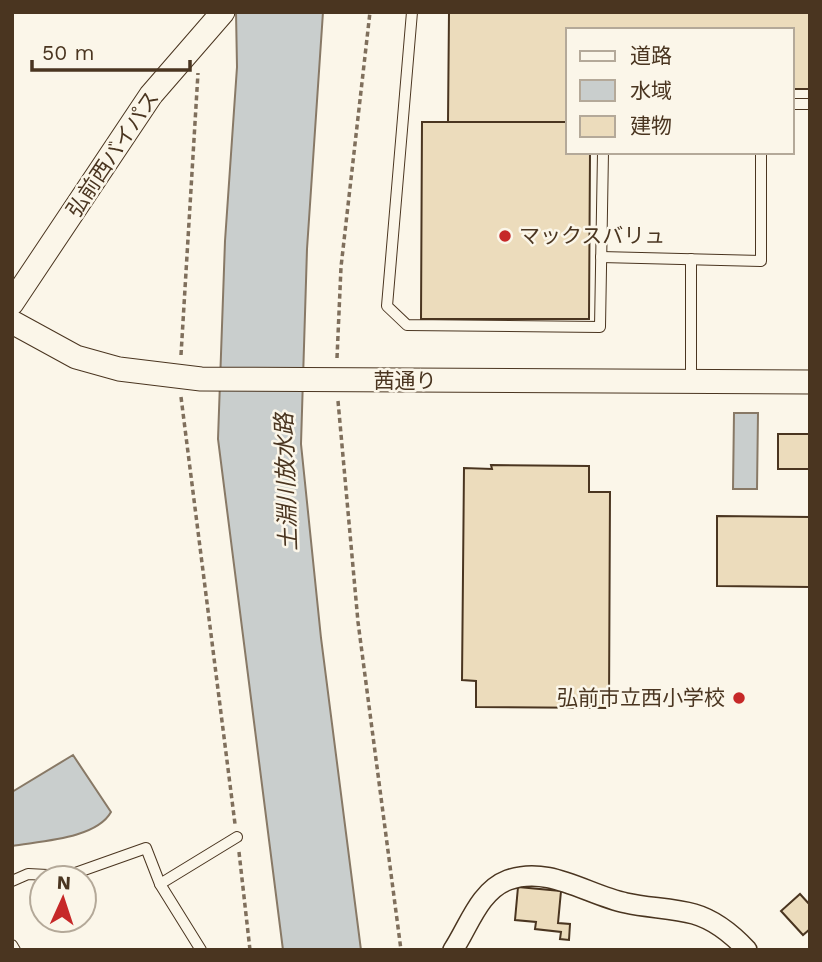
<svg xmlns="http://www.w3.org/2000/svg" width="822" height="962" font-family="'Work Sans','Noto Sans JP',sans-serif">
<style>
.water{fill:#c9cecd;stroke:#887966;stroke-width:2}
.building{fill:#ecdcbc;stroke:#4a3520;stroke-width:2}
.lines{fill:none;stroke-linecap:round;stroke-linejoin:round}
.service-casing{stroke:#4a3520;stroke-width:12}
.minor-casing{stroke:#4a3520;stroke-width:22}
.tertiary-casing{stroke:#4a3520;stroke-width:25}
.path{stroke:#7f6f5c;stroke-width:3.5;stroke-dasharray:5 3.5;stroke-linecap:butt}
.service{stroke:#fbf6e9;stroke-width:10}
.minor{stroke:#fbf6e9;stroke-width:19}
.tertiary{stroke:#fbf6e9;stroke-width:23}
.poi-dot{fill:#c62828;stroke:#fbf6e9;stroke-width:2.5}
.labels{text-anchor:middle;stroke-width:5;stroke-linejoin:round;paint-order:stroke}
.street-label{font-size:21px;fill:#4a3520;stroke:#fbf6e9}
.poi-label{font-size:21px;fill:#4a3520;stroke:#fbf6e9;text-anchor:start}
.water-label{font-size:23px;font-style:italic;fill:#4a3520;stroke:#fbf6e9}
</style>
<rect width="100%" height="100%" fill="#fbf6e9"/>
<!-- water -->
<g class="water">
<path d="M236,12H323L307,249L301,444L321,638L361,950H283L218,439L225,241L237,67Z"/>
<path d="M734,413H758L757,489H733Z"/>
<path d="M73,755L111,812C96,839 40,841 12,846V792Z"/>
</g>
<!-- building -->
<g class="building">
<path d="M449,12H810V89H792V30H568V122H448Z"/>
<path d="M422,122H568V152H590L589,319H421Z"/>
<rect x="778" y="434" width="32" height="35"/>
<path d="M491,465L589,466V492H610L609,708L476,707V681L462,680L464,468L492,469Z"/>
<path d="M717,516L810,517V587L717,586Z"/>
<path d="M518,887L561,891L558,923L570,924L569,940L560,939L561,932L535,929L536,922L515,920Z"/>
<path d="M800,894L810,905V929L803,935L781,911Z"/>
</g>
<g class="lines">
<defs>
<g id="service">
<path d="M412,12L387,306L407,325L600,327L603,152"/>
<path d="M792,104H810"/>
<path d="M601,257L761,261V152"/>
<path d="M691,381V259"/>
<path d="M12,881L28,874L67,876L146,848L160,884L201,950"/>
<path d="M160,884L237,837"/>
<path d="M12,945L15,950"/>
</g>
<path id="minor" d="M453,950C469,926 479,891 508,880C549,865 587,895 626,903C648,908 673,908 694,914C715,920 732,934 747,950"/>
<g id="tertiary">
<path d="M12,303L151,95L223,12"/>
<path d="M12,322L76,357L119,369L201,379L810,382"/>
</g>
</defs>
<!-- service casing -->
<use href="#service" class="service-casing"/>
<!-- minor casing -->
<use href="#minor" class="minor-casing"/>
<!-- tertiary casing -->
<use href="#tertiary" class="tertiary-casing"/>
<!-- path -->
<g class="path">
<path d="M181,355L198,73"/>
<path d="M337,358L341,267L370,12"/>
<path d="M181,397L235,824"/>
<path d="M338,401L358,622L401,950"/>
<path d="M239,852L250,950"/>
</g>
<!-- service -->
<use href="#service" class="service"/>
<!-- minor -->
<use href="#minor" class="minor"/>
<!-- tertiary -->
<use href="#tertiary" class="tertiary"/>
</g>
<!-- markers -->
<g class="poi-dot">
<circle cx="505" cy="236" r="7"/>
<circle cx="739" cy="698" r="7"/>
</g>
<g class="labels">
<!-- street labels -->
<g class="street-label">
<text transform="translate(113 154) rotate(-56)" y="7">弘前西バイパス</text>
<text x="405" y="388">茜通り</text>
</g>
<!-- poi labels -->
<g class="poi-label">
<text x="519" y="243">マックスバリュ</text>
<text x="725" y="705" text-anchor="end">弘前市立西小学校</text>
</g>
<!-- water labels -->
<g class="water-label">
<text transform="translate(286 482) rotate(-92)" y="8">土淵川放水路</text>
</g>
</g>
<!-- border -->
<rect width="822" height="962" fill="none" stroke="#4a3520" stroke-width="28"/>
<!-- legend -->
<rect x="566" y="28" width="228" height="126" fill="#fbf6e9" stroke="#b4a999" stroke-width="2"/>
<rect x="580" y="51" width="35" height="10" fill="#fbf6e9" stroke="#b4a999" stroke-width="2"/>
<text x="630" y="63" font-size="21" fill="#4a3520">道路</text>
<rect x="580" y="80" width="35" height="21" fill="#c9cecd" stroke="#b4a999" stroke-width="2"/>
<text x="630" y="98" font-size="21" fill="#4a3520">水域</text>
<rect x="580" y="116" width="35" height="21" fill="#ecdcbc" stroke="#b4a999" stroke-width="2"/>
<text x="630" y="133" font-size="21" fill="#4a3520">建物</text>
<!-- north arrow -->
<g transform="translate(63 899) rotate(3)"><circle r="33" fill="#fbf6e9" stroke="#b4a999" stroke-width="2"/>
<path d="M0-5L12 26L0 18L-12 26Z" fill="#c62828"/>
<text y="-10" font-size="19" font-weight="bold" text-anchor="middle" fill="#4a3520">N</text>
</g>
<!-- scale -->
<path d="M32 60v10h158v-10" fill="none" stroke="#4a3520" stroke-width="3.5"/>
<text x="42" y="60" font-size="21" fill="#4a3520" stroke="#fbf6e9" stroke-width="5" paint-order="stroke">50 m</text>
</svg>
